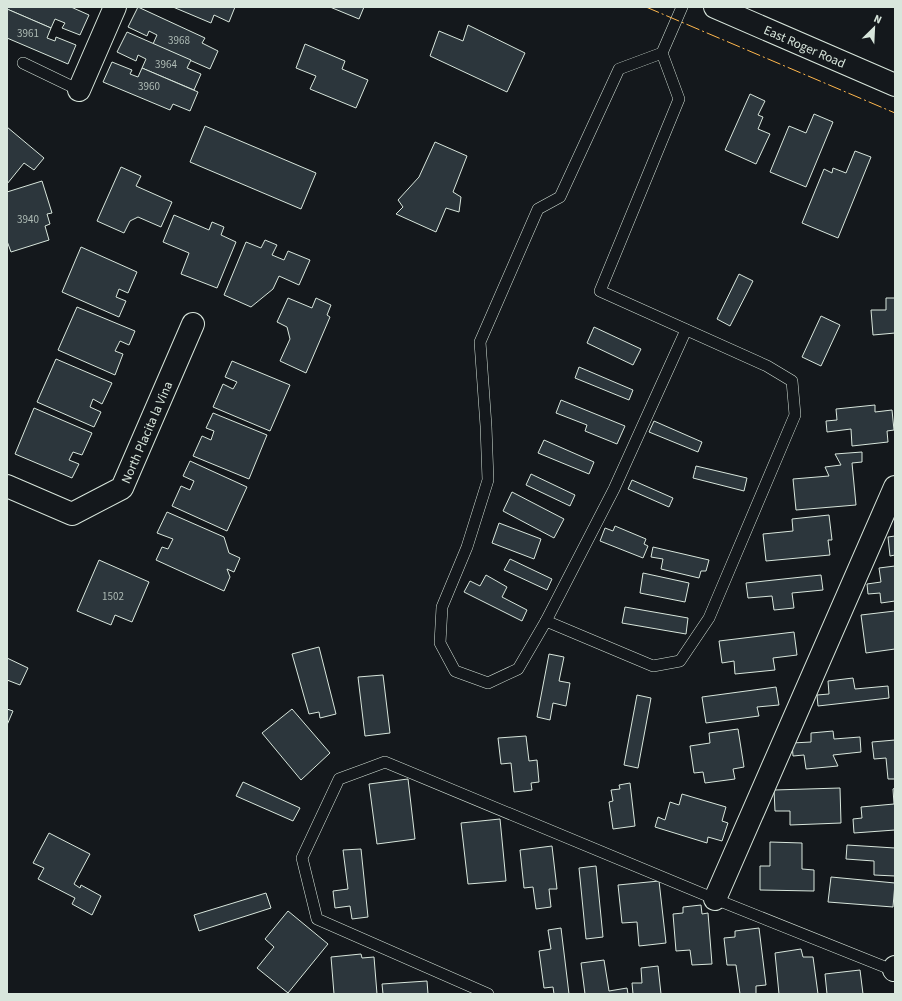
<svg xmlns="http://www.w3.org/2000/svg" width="902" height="1001" font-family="'Source Sans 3',sans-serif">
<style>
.building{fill:#2c363c;stroke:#d8e6dc}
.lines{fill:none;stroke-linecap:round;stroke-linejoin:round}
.service-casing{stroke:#d8e6dc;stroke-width:12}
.minor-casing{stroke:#d8e6dc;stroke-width:24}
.tertiary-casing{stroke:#d8e6dc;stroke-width:24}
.service{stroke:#14181c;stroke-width:11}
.minor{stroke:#14181c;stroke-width:22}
.tertiary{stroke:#14181c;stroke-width:22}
.power{stroke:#ffb74d;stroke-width:1;stroke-dasharray:14 3 2 3;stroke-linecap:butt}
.labels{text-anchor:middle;stroke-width:3;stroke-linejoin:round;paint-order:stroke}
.number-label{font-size:11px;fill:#adbab4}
.street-label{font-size:13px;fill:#d8e6dc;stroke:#14181c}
</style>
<rect width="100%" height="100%" fill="#14181c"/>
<!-- building -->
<g class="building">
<path d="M7,7H71L89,15L80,35L62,28L65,23L55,19L51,28L7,9Z"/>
<path d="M138,7L205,38L202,43L218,51L210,69L153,44L157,35L149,31L147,36L128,27Z"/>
<path d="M173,7H235L229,22L214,15L211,23Z"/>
<path d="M330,7H364L359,19Z"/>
<path d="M7,9L51,28L47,38L55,41L56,37L76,45L68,64L7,38Z"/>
<path d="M468,25L525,53L507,92L430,56L439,31L463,41Z"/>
<path d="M127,32L191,60L187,68L201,74L194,90L142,68L146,59L138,55L136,61L117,52Z"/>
<path d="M305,44L345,61L342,69L368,80L356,108L310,89L316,76L296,68Z"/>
<path d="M112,62L132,70L130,74L138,77L142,68L198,92L190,111L173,104L170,110L103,82Z"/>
<path d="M750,94L765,101L758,115L763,117L758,129L770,134L756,164L725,150Z"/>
<path d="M814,114L833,122L806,187L770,172L789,126L806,133Z"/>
<path d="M205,126L316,173L301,209L190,162Z"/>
<path d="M7,127L44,158L34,170L24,163L7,184Z"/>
<path d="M435,142L467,156L453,192L461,197L459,212L446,208L436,232L396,214L403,207L398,200L419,177Z"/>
<path d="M855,151L871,157L838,238L802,223L824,169L832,173L833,168L846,173Z"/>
<path d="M121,167L141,176L136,186L172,202L161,227L138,217L130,221L124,233L97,221Z"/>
<path d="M42,181L52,213L47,214L50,224L45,226L49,240L11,252L7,241V192Z"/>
<path d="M174,215L209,230L212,222L224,227L221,235L236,242L217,288L181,274L189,253L163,242Z"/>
<path d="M265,240L277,245L272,255L284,260L288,251L310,260L299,285L279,276L273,289L251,307L224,295L246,242L261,248Z"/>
<path d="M81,247L137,272L128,293L119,289L116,297L126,301L119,317L62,292Z"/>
<path d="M739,274L753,281L730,326L717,319Z"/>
<path d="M288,298L312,308L316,298L331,305L327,315L330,317L306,373L280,361L290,339L287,327L277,322Z"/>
<path d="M886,298H895V333L873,335L871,310H886Z"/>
<path d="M77,307L135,331L129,345L120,341L115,351L123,354L115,375L58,350Z"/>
<path d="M821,316L840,325L821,366L802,357Z"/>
<path d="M594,327L641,349L633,365L587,343Z"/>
<path d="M56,359L112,383L102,404L93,399L90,407L101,412L94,427L37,402Z"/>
<path d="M232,361L290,385L270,431L213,407L223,384L233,389L237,382L225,377Z"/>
<path d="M579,367L633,390L629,400L575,378Z"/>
<path d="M561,400L625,426L617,444L585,431L587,425L556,413Z"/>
<path d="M875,405V412L892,410L894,430L887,431L888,442L852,446L851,429L827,432L826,421L837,420L836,409Z"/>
<path d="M34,408L92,433L82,455L73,452L69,460L79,464L72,478L15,454Z"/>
<path d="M213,413L267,435L249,479L193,456L202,436L211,440L214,431L206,428Z"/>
<path d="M654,421L702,442L698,452L649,432Z"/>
<path d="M544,440L594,462L589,474L538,453Z"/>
<path d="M862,452V462L852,463L856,505L796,510L793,479L829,476L825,467L841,465L835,454Z"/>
<path d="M190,461L247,487L227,531L172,506L181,486L190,490L194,481L183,476Z"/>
<path d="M696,466L747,478L744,491L693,478Z"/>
<path d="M531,474L575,495L570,506L526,485Z"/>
<path d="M632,480L673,498L669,507L628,489Z"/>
<path d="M512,492L564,519L554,538L503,511Z"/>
<path d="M167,512L224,537L229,553L240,558L234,572L227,569L230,577L224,591L156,560L162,547L168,549L173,539L157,533Z"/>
<path d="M829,515L832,540H828L830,555L766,561L763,534L793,531L792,519Z"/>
<path d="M499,523L541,539L534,559L492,543Z"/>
<path d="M615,526L646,539L644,544L648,546L643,558L600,541L605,528L613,531Z"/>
<path d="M895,536V555L890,556L888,537Z"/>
<path d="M653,547L709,560L706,571H701L699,578L661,569L663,559L651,557Z"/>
<path d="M510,559L552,579L547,590L504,570Z"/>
<path d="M99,560L149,582L132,622L115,615L111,625L77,611Z"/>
<path d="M895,566V601L881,603L880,593L868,594L867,584L881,582L879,568Z"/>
<path d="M643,573L689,583L685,602L640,593Z"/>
<path d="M486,575L507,587L502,597L527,610L522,621L464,592L470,581L480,586Z"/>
<path d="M821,575L823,590L792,593L794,608L774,610L772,596L748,598L746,583Z"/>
<path d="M625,607L688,618L686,634L622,623Z"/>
<path d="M895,611V649L866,653L861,615Z"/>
<path d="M794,632L797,655L773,658L775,670L735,674L734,661L722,663L719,641Z"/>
<path d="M319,647L336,714L320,718L319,712L309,714L292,654Z"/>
<path d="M549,654L564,657L559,681L570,683L566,706L553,703L550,720L537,717Z"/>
<path d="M7,658L28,668L20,685L7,680Z"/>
<path d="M383,675L390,733L365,736L358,677Z"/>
<path d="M853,678L855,689L888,686L889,698L818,706L817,695L829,694L828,681Z"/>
<path d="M776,687L779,705L757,707L759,716L706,723L702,697Z"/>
<path d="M637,695L651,698L638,768L624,765Z"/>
<path d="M7,709L13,711L7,725Z"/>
<path d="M292,709L330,753L301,780L262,733Z"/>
<path d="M738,729L744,767L733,769L735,779L705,783L703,772L694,773L690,746L710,743L709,733Z"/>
<path d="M833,731L834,739L860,737L861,752L833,755L838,766L806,769L804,755L793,756L792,743L811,742V733Z"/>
<path d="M526,736L529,761L537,760L539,782L531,783L532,790L514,792L511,763L501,764L498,738Z"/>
<path d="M895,740V779H888L886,758L874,759L872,742Z"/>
<path d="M408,779L415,839L377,844L369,784Z"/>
<path d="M243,782L300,808L293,821L236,796Z"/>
<path d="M630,783L635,826L613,829L609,802L613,801L611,790L620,789L619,785Z"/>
<path d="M840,788L841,823L790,825V811H775L774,790Z"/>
<path d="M895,788V830L854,833L853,819L862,818L861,807L894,804L893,789Z"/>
<path d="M682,794L726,807L722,821L728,823L722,841L708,837L707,843L655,827L658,817L665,820L670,802L679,805Z"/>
<path d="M500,819L506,881L468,884L461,823Z"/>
<path d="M49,833L90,854L74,884L80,888L81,885L101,896L92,915L72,904L75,898L38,879L44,868L33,863Z"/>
<path d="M770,842L802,843V869L814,870V891L760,890V866H770Z"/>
<path d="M847,845L895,848V876L874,875V861L846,859Z"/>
<path d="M552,846L557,889H549L551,907L536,909L533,887L524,888L520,850Z"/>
<path d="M361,849L368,917L352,919L350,906L335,908L333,891L348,889L343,850Z"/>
<path d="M596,866L603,937L586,939L579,868Z"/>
<path d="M831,877L895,883L893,907L828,902Z"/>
<path d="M659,881L666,943L639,946L637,922L622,923L618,885Z"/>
<path d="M266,893L271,908L199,931L194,915Z"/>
<path d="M701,905L702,914L708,913L712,964L692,965L690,950L676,951L673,914L683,913V907Z"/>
<path d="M288,911L328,944L288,993L257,968L274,947L265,939Z"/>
<path d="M561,928L569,994H554L553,987L544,988L539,951L551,949L548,930Z"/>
<path d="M759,928L766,985L756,986V994H740L736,965H727L724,938L735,937V931Z"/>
<path d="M801,949L803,957H813L818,994H779L775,953Z"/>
<path d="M361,954L362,958L374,957L377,994H334L331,957Z"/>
<path d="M604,960L609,991L627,988L628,994H585L581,963Z"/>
<path d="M658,966L661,994H633L632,983H642L641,968Z"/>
<path d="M860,970L863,994H827L825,974Z"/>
<path d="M427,981L428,994H383L382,984Z"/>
</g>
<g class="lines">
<defs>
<g id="service">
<path d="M662,53L619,69L560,197L538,209L480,342L486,426L488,480L467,547L442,607L440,643L455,671L488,683L518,669L546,621L653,666L680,661L709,618L795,415L792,381L767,366L600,291L679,99L662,53L682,7"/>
<path d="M23,63L79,90"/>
<path d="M546,621L614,489L686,330"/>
<path d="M488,994L317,919L302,858L339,779L385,762L715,899L895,971"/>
</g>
<g id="minor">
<path d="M79,90L115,7"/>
<path id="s1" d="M7,486L72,514L122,488L193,324"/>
<path d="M715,899L895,487"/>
<path d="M894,970L895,967"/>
</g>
<g id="tertiary">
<path id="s2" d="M715,7L895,85"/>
</g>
</defs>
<!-- service casing -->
<use href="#service" class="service-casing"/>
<!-- minor casing -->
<use href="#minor" class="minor-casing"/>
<!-- tertiary casing -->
<use href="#tertiary" class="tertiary-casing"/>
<!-- service -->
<use href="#service" class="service"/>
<!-- minor -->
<use href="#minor" class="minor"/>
<!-- tertiary -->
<use href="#tertiary" class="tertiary"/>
<!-- power -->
<path class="power" d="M646,7L895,113"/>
</g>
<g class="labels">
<!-- number labels -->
<g class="number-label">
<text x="28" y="37">3961</text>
<text x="179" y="44">3968</text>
<text x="166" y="68">3964</text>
<text x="149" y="90">3960</text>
<text x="28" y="223">3940</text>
<text x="113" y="600">1502</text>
</g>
<!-- street labels -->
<g class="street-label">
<text dy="5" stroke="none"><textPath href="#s2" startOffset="98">East Roger Road</textPath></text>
<text dy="5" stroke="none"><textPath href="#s1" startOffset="188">North Placita la Vina</textPath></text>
</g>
</g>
<!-- border -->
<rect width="902" height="1001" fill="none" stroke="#d8e6dc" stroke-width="16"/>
<!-- north arrow -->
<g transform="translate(874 28) rotate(24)" stroke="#14181c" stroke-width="3" paint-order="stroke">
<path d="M0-3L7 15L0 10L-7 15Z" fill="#d8e6dc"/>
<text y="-6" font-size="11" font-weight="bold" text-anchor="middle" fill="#d8e6dc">N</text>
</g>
</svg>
